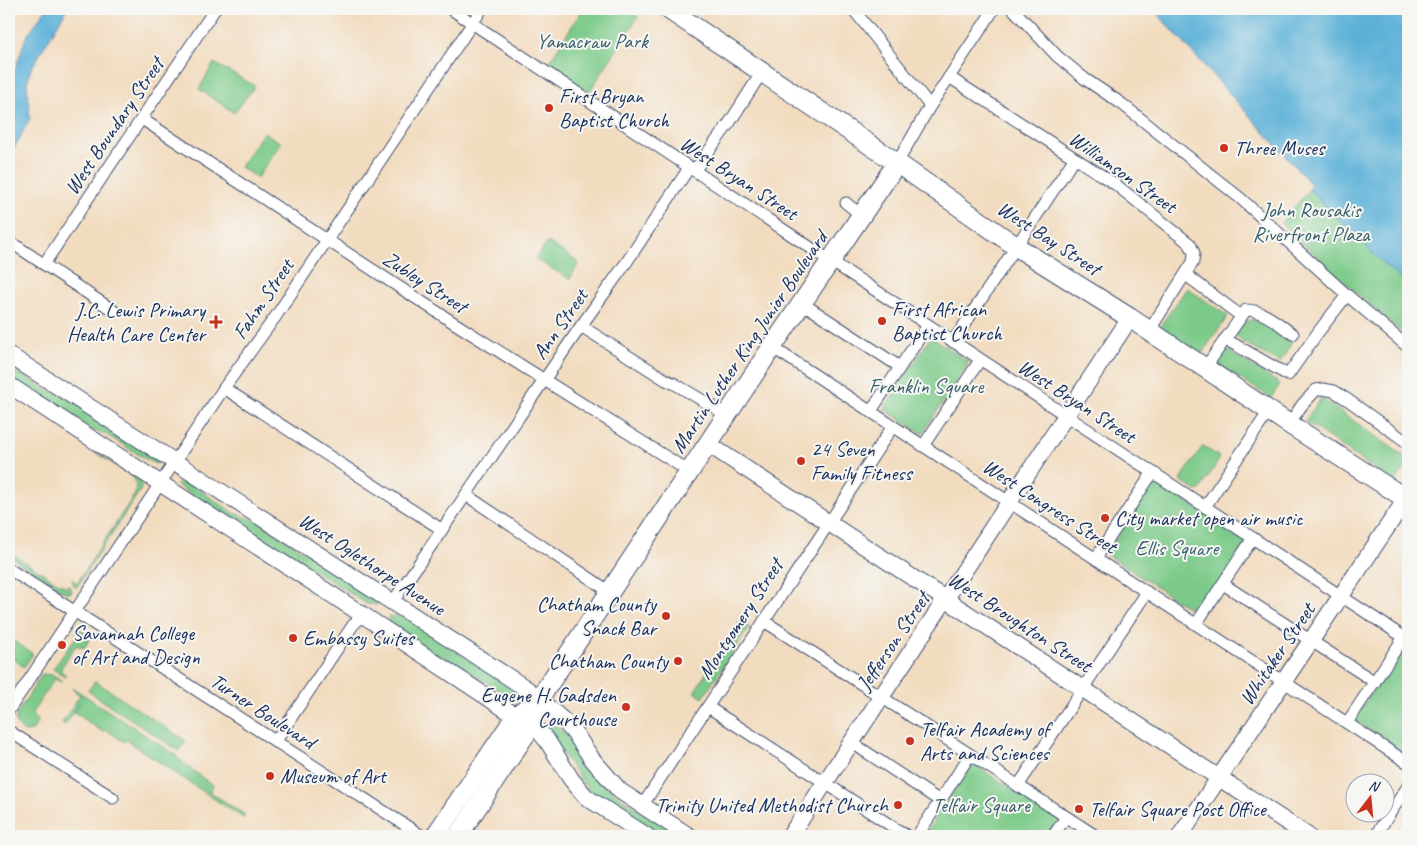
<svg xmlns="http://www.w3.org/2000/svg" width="1417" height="845" font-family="Caveat,sans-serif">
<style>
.green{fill:#7cca89;stroke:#4c7c74}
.water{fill:#5cb1d8;stroke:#3c709b}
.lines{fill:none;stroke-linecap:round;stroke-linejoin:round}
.street-casing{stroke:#3b496d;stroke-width:13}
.secondary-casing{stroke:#3b496d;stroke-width:18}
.primary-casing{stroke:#3b496d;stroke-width:21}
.street{stroke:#fff;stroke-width:11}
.secondary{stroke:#fff;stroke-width:16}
.primary{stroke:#fff;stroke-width:19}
.poi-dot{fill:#c8321e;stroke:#f6f6f2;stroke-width:2}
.labels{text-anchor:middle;stroke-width:4;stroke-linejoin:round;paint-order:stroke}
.park-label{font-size:21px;fill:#385e6b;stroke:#f6f6f2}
.poi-label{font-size:21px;fill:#1b2f5e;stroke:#f6f6f2;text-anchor:start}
.street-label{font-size:21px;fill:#1b2f5e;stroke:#f6f6f2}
</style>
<rect width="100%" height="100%" fill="#f6f6f2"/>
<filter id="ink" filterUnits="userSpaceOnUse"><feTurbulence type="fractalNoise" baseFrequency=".02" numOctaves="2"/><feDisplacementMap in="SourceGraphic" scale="10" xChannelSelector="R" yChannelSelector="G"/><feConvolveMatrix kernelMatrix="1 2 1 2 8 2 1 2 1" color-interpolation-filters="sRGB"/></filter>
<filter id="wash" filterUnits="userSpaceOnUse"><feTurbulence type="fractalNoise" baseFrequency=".0096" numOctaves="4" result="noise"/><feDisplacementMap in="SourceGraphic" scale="20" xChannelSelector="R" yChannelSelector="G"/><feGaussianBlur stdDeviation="1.12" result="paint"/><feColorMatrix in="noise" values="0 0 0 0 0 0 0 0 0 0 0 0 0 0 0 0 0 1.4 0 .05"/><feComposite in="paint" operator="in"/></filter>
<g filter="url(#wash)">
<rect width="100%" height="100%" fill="#f2dcbf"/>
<!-- green -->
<g class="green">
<path d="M583,9H625L638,17L589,92L547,65Z"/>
<path d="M214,63L255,86L234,113L199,89Z"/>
<path d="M264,132L281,143L257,178L240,167Z"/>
<path d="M1309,190L1387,267L1408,285V338L1335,274L1281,223Z"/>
<path d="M548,242L579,263L570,279L535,259Z"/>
<path d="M1187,288L1228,316L1200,356L1159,328Z"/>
<path d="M1255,320L1292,342L1280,363L1241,341L1236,334L1245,321Z"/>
<path d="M931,337L969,362L922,434L884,409Z"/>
<path d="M1224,348L1280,384L1271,398L1215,363Z"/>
<path d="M9,366L47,390L65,395L159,459L157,464L151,462L105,434L89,429L9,377Z"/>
<path d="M1321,398L1408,459V464L1394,483L1305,421Z"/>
<path d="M1203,446L1218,456L1219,460L1200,490L1196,491L1180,480Z"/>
<path d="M92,449L141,481V489L76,588L71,579L77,583L135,494C136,487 136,482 132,476L93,451Z"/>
<path d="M181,480L187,482L234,513L257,521L373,596L378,605L367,604L316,571L292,562L177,485Z"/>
<path d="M1155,480L1247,541L1199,615L1106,554Z"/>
<path d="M9,552L60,584H63L64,587L69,585L72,592L68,593L62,591L9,556Z"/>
<path d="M397,616H404L517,692L513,698L508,696L459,665L414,643L390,626L388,617Z"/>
<path d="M740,621L749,627L703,698L694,692Z"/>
<path d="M78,628L91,637L84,648L76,645L61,668V671L66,675V677L53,669L76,637Z"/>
<path d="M13,640L33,654L24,667L9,656V646Z"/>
<path d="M1404,644L1408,647V756L1353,720Z"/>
<path d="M42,674L53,675L63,681L61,682L55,678L32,713V715L38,721L32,731L24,732L17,725L15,720H17V718L15,717Z"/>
<path d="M95,681L186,741L179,751L88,691Z"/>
<path d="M73,688L176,755V757C190,767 198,776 213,785L210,792L245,815L243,818L126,740L124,742L105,729L103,732L74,712L80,702L65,725L62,723L80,695L73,690Z"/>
<path d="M549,720L567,735L579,759L591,774L620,797L681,836H651L598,803L545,730Z"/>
<path d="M972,763L1060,820L1049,836H924Z"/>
</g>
<!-- water -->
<g class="water">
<path d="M46,9H67L31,69L27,83L30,118L15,147L9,154V77L16,67L26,37Z"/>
<path d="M1153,9H1408V285L1387,267L1309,190L1311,184Z"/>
</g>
</g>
<g filter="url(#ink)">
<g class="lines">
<defs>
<g id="street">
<path d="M451,9L814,250L1408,640"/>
<path d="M853,9L930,106"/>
<path d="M1013,9L1057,56L1085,79L1122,104L1240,198L1347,295L1408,347"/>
<path d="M949,77L1115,184L1190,244L1194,253L1193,262L1149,331"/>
<path d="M142,119L451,321L690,472"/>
<path d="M897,163L930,106L994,9"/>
<path d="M846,203L861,215"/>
<path d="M15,245L114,311"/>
<path d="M44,264L215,9"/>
<path d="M1186,275L1241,316"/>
<path d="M802,303L900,367"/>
<path d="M581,326L666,380L675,384L727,415"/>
<path d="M1225,339L1288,375L1319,331L1347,295"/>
<path d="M953,342L1074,159"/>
<path d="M772,347L1408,763"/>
<path d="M1205,368L1246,310C1264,310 1278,324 1293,334"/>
<path d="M224,388L441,529"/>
<path d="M871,411L928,325"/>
<path d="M1289,424L1302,405L1316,390L1323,389L1334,391L1348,400L1408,443"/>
<path d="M923,446L980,360"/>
<path d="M466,495L610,592"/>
<path d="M1205,507L1269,411"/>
<path d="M1096,558L1149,478L1154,473"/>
<path d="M9,569L422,836"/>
<path d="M1223,584L1375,682"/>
<path d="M392,603L581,326L626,263L689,168L697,167L730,122L762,72"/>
<path d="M764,621L1096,836"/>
<path d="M1196,624L1253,538"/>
<path d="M708,707L907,836"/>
<path d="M9,710L224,388L276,316L482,9"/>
<path d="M1347,723L1404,637"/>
<path d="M9,731L113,798"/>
<path d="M275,742L353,625L363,615"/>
<path d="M851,742L940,801"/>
<path d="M1018,786L1147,592"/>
<path d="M642,806L893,426"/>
<path d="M917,836L970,755"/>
<path d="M1053,836L1066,817"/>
<path d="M1375,836L1408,786"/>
</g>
<g id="secondary">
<path d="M9,355L527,689L565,722L576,735L592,759L620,791L689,836"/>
<path d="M9,385L363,615L540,732L548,742L571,779L586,797L647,836"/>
<path d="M708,444L1308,836"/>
<path d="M790,836L1130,318"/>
<path d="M1180,836L1406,499"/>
</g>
<g id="primary">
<path d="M668,9L897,163L1017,247L1130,318L1289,424L1408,500"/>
<path d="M435,836L516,716L539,699"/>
<path d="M458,836L531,726L539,699L772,347L897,163"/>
</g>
</defs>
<!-- street casing -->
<use href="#street" class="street-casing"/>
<!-- secondary casing -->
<use href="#secondary" class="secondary-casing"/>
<!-- primary casing -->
<use href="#primary" class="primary-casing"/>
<!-- street -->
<use href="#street" class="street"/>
<!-- secondary -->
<use href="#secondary" class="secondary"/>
<!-- primary -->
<use href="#primary" class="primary"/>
</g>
</g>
<!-- markers -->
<g class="poi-dot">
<circle cx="549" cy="108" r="5"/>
<circle cx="1224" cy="148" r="5"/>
<circle cx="882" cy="321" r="5"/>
<path d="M213.5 314.5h5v5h5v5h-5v5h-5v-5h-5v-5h5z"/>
<circle cx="801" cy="461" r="5"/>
<circle cx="1105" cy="518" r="5"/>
<circle cx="666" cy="616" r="5"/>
<circle cx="293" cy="638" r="5"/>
<circle cx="62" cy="645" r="5"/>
<circle cx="678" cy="661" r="5"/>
<circle cx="626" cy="707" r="5"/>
<circle cx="910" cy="741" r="5"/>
<circle cx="270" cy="776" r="5"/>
<circle cx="898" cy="805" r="5"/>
<circle cx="1079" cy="809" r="5"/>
</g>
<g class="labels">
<!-- park labels -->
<g class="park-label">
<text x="592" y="48">Yamacraw Park</text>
<text x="1311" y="217">John Rousakis<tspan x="1311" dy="24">Riverfront Plaza</tspan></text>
<text x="926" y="393">Franklin Square</text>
<text x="1177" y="555">Ellis Square</text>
<text x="981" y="812">Telfair Square</text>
</g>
<!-- poi labels -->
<g class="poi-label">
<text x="559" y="103">First Bryan<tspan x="559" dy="24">Baptist Church</tspan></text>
<text x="1234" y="155">Three Muses</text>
<text x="892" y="316">First African<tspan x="892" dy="24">Baptist Church</tspan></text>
<text x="205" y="317" text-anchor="end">J.C. Lewis Primary<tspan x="205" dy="24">Health Care Center</tspan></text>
<text x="811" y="456">24 Seven<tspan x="811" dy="24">Family Fitness</tspan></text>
<text x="1115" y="525">City market open air music</text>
<text x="656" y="611" text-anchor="end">Chatham County<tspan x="656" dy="24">Snack Bar</tspan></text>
<text x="72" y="640">Savannah College<tspan x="72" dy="24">of Art and Design</tspan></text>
<text x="303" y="645">Embassy Suites</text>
<text x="668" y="668" text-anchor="end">Chatham County</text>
<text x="616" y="702" text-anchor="end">Eugene H. Gadsden<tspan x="616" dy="24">Courthouse</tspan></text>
<text x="920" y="736">Telfair Academy of<tspan x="920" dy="24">Arts and Sciences</tspan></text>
<text x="280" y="783">Museum of Art</text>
<text x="888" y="812" text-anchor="end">Trinity United Methodist Church</text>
<text x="1089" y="816">Telfair Square Post Office</text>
</g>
<!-- street labels -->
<g class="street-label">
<text transform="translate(114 126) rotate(-56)" y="7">West Boundary Street</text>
<text transform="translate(1123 172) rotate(35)" y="7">Williamson Street</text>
<text transform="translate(739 178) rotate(33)" y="7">West Bryan Street</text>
<text transform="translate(1049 238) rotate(33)" y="7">West Bay Street</text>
<text transform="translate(425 282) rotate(33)" y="7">Zubley Street</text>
<text transform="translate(263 299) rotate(-56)" y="7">Fahm Street</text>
<text transform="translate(560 324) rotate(-55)" y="7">Ann Street</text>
<text transform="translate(749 342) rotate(-56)" y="7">Martin Luther King Junior Boulevard</text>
<text transform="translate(1077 401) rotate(33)" y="7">West Bryan Street</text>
<text transform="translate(1050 506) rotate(33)" y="7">West Congress Street</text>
<text transform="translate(372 564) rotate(33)" y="7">West Oglethorpe Avenue</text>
<text transform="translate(740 619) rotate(-57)" y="7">Montgomery Street</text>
<text transform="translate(1020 622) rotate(33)" y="7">West Broughton Street</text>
<text transform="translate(893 641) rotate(-56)" y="7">Jefferson Street</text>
<text transform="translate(1277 654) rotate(-56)" y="7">Whitaker Street</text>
<text transform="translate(263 711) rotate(33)" y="7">Turner Boulevard</text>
</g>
</g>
<!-- margin -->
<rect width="1417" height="845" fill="none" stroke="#f6f6f2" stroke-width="30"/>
<!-- north arrow -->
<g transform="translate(1370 798) rotate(16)"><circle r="24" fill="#f6f6f2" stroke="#9ea6b7"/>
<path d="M0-4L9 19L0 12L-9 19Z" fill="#c8321e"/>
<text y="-8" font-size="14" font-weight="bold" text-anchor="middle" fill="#1b2f5e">N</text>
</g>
</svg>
